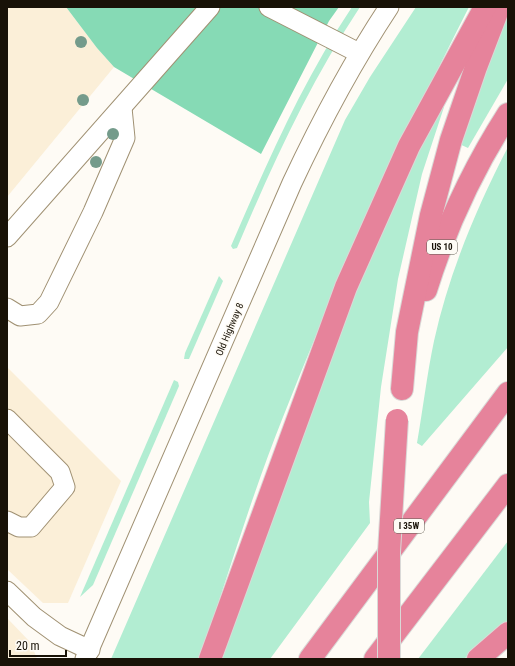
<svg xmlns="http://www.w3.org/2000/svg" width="515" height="666" font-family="'Roboto Condensed',sans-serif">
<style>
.built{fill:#fbefd8}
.green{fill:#b2edd2}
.forest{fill:#86dab5}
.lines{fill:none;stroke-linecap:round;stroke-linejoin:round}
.minor-casing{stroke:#a09173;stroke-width:21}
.highway-casing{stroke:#dad9d7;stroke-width:24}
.minor{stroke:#fff;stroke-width:19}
.highway{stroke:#e6839b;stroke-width:22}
.highway-bridge-casing{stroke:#dad9d7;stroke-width:24;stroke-linecap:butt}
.highway-bridge{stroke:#e6839b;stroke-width:22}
.tree{fill:#749b8b}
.labels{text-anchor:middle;stroke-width:3;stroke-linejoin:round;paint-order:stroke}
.shield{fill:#fefbf5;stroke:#5d584e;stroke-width:1}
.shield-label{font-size:9px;font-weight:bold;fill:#181207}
.street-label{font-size:10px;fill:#181207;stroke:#fefbf5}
</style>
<rect width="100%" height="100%" fill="#fefbf5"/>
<!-- built -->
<g class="built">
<path d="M7,7H66L97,48L114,67L7,197Z"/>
<path d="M7,367L121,481L68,603H43L7,569Z"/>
<path d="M7,618L31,643L37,659H7Z"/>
</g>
<!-- green -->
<g class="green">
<path d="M352,7H360C309,84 273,163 237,248L233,249L231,246C267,163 302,82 352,7Z"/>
<path d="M416,7H469C401,141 338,277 283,417C251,497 227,578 200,659H111L345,120L370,77Z"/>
<path d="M508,11V79L468,148L457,143Z"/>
<path d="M441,105L444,107L422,174L398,279L381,387L369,502L370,523L270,659H219L319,380L399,191Z"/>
<path d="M508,147V347L422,446L417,443C423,409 427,374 434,341C449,273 476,209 508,147Z"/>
<path d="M219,276L223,281L189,359H184L185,353Z"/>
<path d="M174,380L178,382L179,386L93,585L80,597Z"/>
<path d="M508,541V621L464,659H418Z"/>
</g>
<!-- forest -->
<path class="forest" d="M66,7H339L329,21L261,154L114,67L97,48Z"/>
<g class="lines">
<defs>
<g id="minor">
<path d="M269,7L359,53"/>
<path d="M7,237L210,7"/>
<path d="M7,308L20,316L38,314L49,302L93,212L125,138L122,108"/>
<path d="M7,419L60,472L65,487L31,527H19L7,521"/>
<path d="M7,591L34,617L60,636L90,650"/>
<path d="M85,659L292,183C321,121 352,63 389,7"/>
</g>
<g id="highway">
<path d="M426,290C445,229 474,167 508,114"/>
<path d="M402,389L407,332L431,215L451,140L476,67L499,7"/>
<path d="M210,659L346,287L409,146L485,7"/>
<path d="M310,659L508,393"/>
<path d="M375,659L508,485"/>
<path d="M478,659L508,633"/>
</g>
</defs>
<!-- minor casing -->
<use href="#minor" class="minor-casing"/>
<!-- highway casing -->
<use href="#highway" class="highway-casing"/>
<!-- minor -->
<use href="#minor" class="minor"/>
<!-- highway -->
<use href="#highway" class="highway"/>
<defs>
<path id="highway-bridge" d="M389,659V552L397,420"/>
</defs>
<!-- highway-bridge casing -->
<use href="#highway-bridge" class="highway-bridge-casing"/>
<!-- highway-bridge -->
<use href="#highway-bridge" class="highway-bridge"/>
</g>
<!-- trees -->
<g class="tree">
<circle cx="81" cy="42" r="6"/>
<circle cx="83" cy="100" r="6"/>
<circle cx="113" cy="134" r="6"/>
<circle cx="96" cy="162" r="6"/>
</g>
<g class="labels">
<!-- shield labels -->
<g class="shield">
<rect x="427" y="240" width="30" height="14" rx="3"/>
<rect x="394" y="519" width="30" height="14" rx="3"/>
</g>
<g class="shield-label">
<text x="442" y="250">US 10</text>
<text x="409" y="529">I 35W</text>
</g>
<!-- street labels -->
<g class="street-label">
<text transform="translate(229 329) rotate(-67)" y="4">Old Highway 8</text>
</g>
</g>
<!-- border -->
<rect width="515" height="666" fill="none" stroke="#181207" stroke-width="16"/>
<!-- scale -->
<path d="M10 650v6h56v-6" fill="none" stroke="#181207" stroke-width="2"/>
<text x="16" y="650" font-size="12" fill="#181207" stroke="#fefbf5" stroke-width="3" paint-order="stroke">20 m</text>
</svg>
